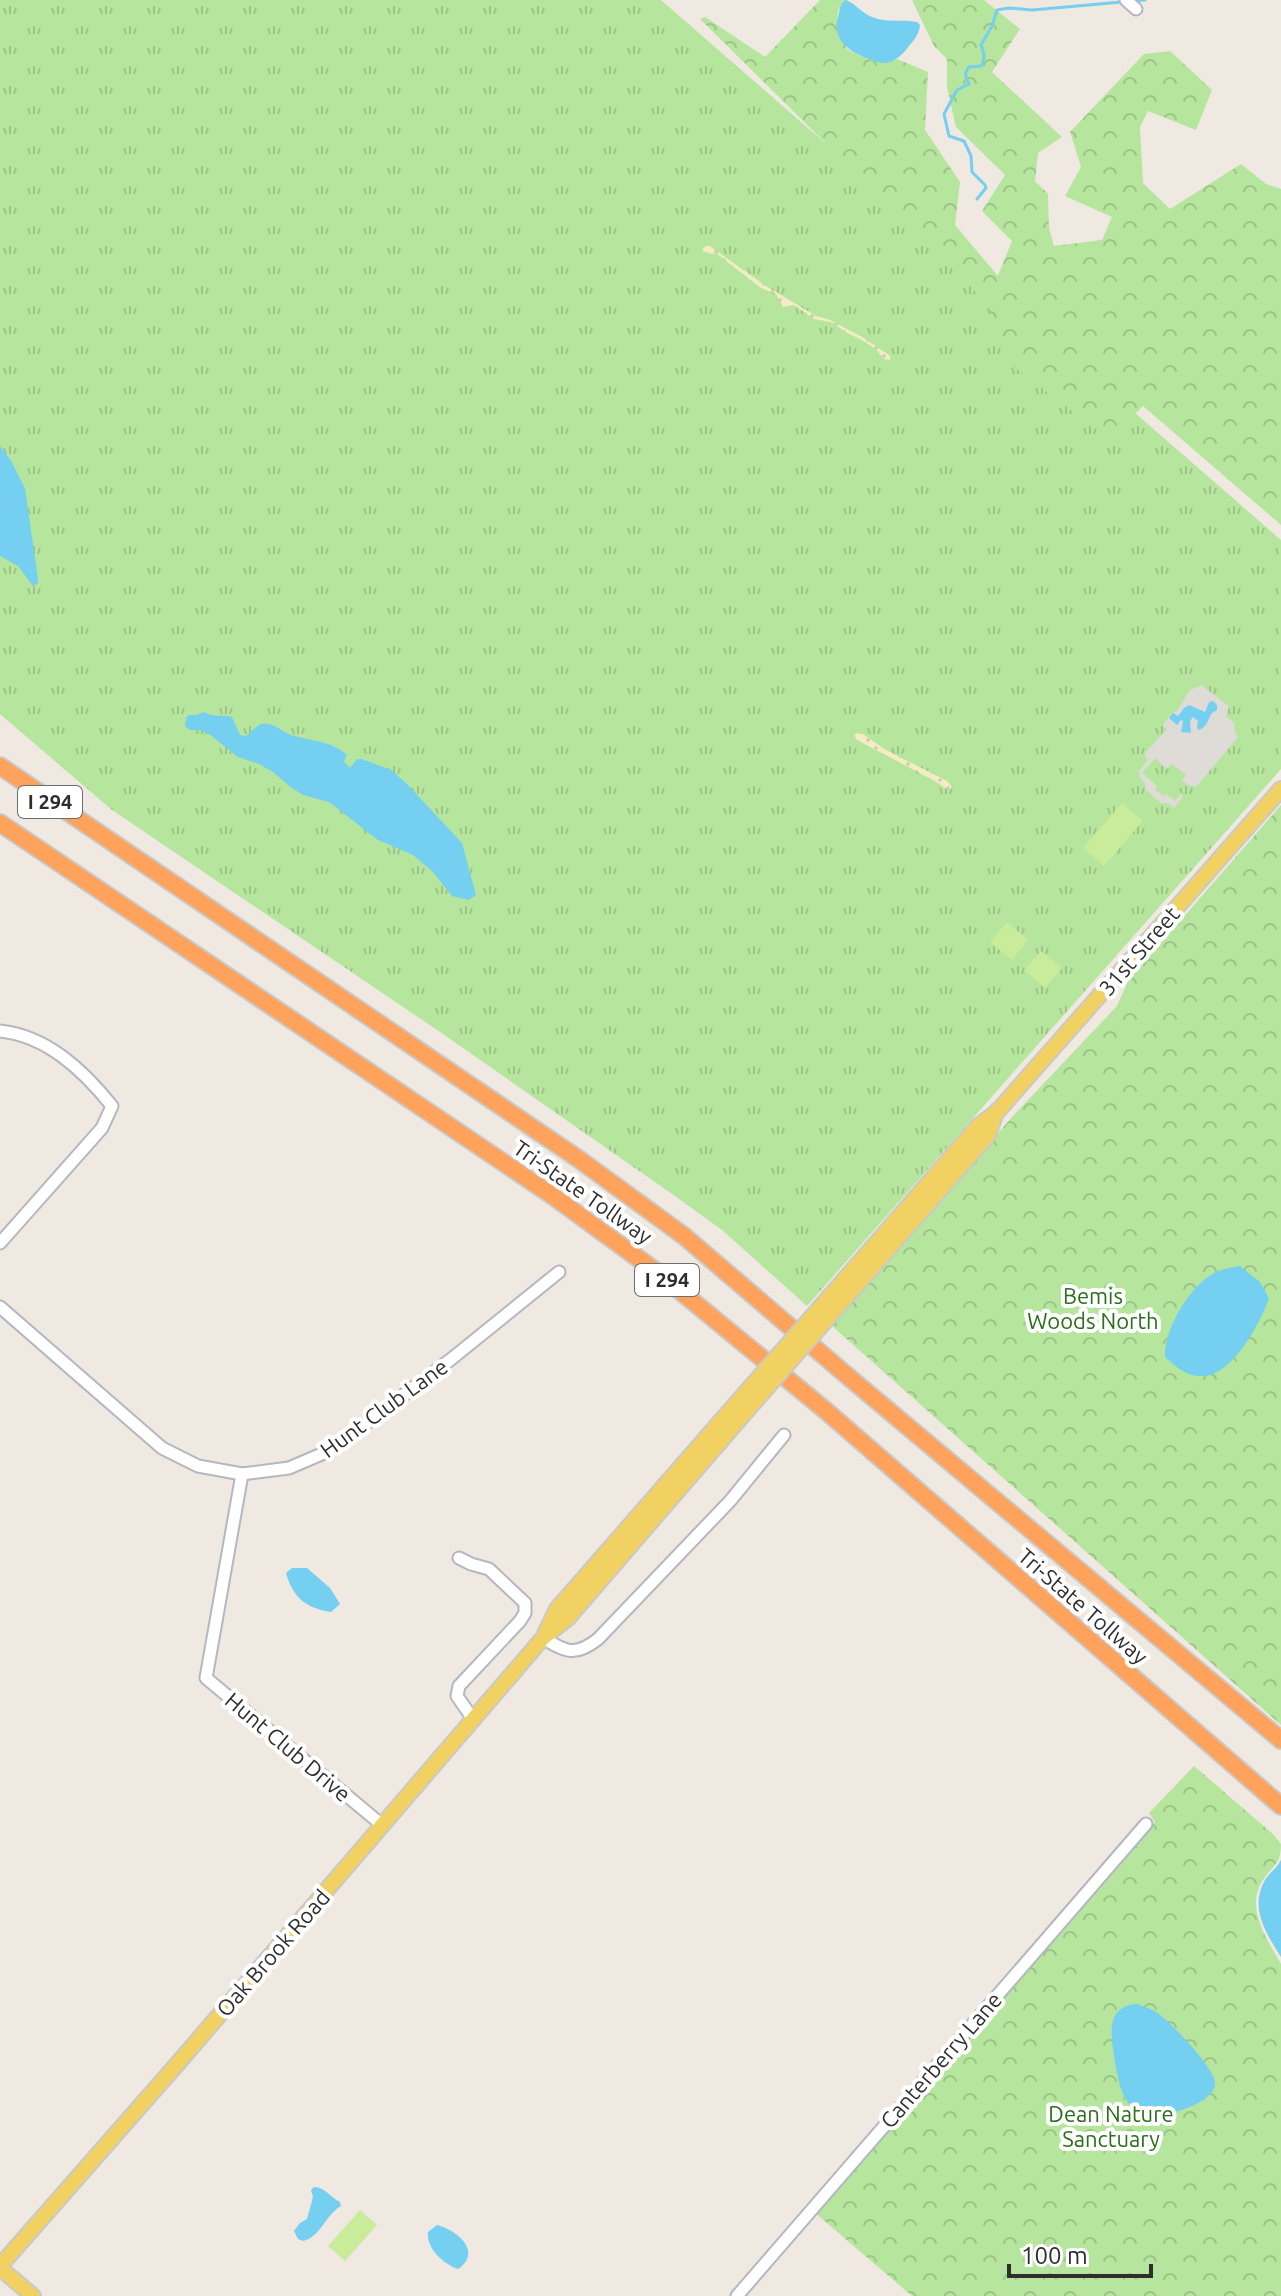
<svg xmlns="http://www.w3.org/2000/svg" width="1281" height="2296" font-family="Ubuntu,sans-serif">
<style>
.grass{fill:url(#grass-tufts)}
.forest{fill:url(#forest-crowns)}
.sand{fill:url(#sand-dots)}
.pitch{fill:#c9ec9a}
.plaza{fill:#dfdcd8}
.water{fill:#75cff0}
.lines{fill:none;stroke-linecap:round;stroke-linejoin:round}
.stream{stroke:#75cff0;stroke-width:3}
.minor-casing{stroke:#b4b7c1;stroke-width:15}
.major-casing{stroke:#c9c9c9;stroke-width:18}
.highway-casing{stroke:#c9c9c9;stroke-width:20}
.minor{stroke:#fff;stroke-width:11}
.major{stroke:#f2d163;stroke-width:14}
.highway{stroke:#ffa35c;stroke-width:16}
.major-bridge-casing{stroke:#c9c9c9;stroke-width:18;stroke-linecap:butt}
.major-bridge{stroke:#f2d163;stroke-width:14}
.labels{text-anchor:middle;stroke-width:8;stroke-linejoin:round;paint-order:stroke}
.shield{fill:#fff;stroke:#6d6d6d;stroke-width:2}
.shield-label{font-size:20px;font-weight:bold;fill:#2e2e2e}
.street-label{font-size:22px;fill:#2e2e2e;stroke:#fff}
.park-label{font-size:22px;fill:#2c6e1b;stroke:#fff}
</style>
<defs>
<pattern id="grass-tufts" width="24" height="20" patternUnits="userSpaceOnUse" patternTransform="scale(2)"><rect width="24" height="20" fill="#b6e59e"/><path d="M3 7l-1-3M5 7V3M7 7l1-3M15 17l-1-3M17 17v-4M19 17l1-3" fill="none" stroke="#9dc588"/></pattern>
<pattern id="forest-crowns" width="20" height="18" patternUnits="userSpaceOnUse" patternTransform="scale(2)"><rect width="20" height="18" fill="#b6e59e"/><path d="M2 6a3 3 0 1 1 6 0M12 15a3 3 0 1 1 6 0" fill="none" stroke="#9dc588"/></pattern>
<pattern id="sand-dots" width="8" height="8" patternUnits="userSpaceOnUse" patternTransform="scale(2)"><rect width="8" height="8" fill="#f3ecc5"/><path d="M2 2h.1M6 6h.1" fill="none" stroke="#d1cbaa" stroke-width="1.8" stroke-linecap="round"/></pattern>
</defs>
<rect width="100%" height="100%" fill="#efe9e1"/>
<!-- grass -->
<path class="grass" d="M0,0H661L1281,540V769L807,1306L722,1230L675,1196L443,1034L112,810L0,714Z"/>
<!-- forest -->
<g class="forest">
<path d="M820,0H849C828,7 841,33 847,49C863,57 879,67 897,59L928,72L925,130L960,182L955,225L998,276L1012,241L982,211L1005,175L956,127L947,87V59L934,46L912,0H984L1020,29L992,72L1062,137L1038,153L1035,181L1048,194L1049,227L1054,246L1102,240L1112,217L1065,196L1081,167L1070,132L1144,54L1170,51L1212,90L1196,130L1148,111L1140,127L1143,183L1170,209L1241,164L1266,184L1281,189V525L1143,406L1124,425L1100,432L1006,361L988,304L700,19L705,17L765,57Z"/>
<path d="M1281,805V1725L832,1326L1012,1117L1117,1006L1128,981Z"/>
<path d="M1194,1766L1273,1834L1281,1844C1281,1862 1275,1864 1265,1877C1243,1905 1266,1938 1281,1964V2296H912L814,2212L1125,1853L1155,1822L1149,1813Z"/>
</g>
<!-- sand -->
<g class="sand">
<path d="M708,245L766,286L816,316L830,320L864,338L890,356V360L884,359L876,349L860,339L847,333L831,322L814,319L794,305L783,307L776,294L761,288L716,253L712,254L703,251V248Z"/>
<path d="M857,733L863,734L886,750L947,781L952,787L951,789H947L933,780L857,740L854,735Z"/>
</g>
<!-- pitch -->
<g class="pitch">
<path d="M1122,803L1143,821L1104,866L1083,848Z"/>
<path d="M1007,922L1028,940L1012,960L990,942Z"/>
<path d="M1041,951L1062,968L1045,988L1024,970Z"/>
<path d="M360,2210L377,2225L345,2261L328,2246Z"/>
</g>
<!-- plaza -->
<path class="plaza" d="M1201,685L1229,706L1226,716L1234,723L1235,732L1238,737L1196,787L1188,785L1182,780L1186,775L1172,764L1167,769L1155,758L1142,773L1157,786L1155,789L1164,796L1166,794L1175,801L1182,792V798L1174,808L1168,803H1161L1145,789V783L1139,776L1140,770L1148,760L1145,756V753L1167,729L1163,727L1164,723L1170,715L1177,711L1189,691Z"/>
<!-- water -->
<g class="water">
<path d="M845,0C856,3 861,13 872,17C886,23 903,19 917,22L920,25C919,34 915,39 909,46C904,53 898,59 890,62C882,65 874,61 866,58C847,50 832,39 838,17C840,9 839,6 845,0Z"/>
<path d="M0,446L10,459L25,488L38,579V583L33,586L18,566L0,556Z"/>
<path d="M1213,701L1217,705V710L1212,713C1208,719 1207,727 1199,730L1197,728L1198,721L1193,717L1190,721L1191,733L1181,732L1183,721L1181,720L1177,725L1169,718L1173,713L1178,716L1184,708L1189,705L1205,712L1209,702Z"/>
<path d="M203,712C216,718 221,714 232,717L240,735L246,736C251,732 255,726 262,724C273,722 281,731 291,735C310,741 332,741 347,755L344,762L350,768L357,759H362L391,770L406,783L462,843L476,895L469,900L452,896L432,871L413,855L378,840L329,802L303,795L292,788L273,772L259,764L238,757L209,734L199,730H190L185,726L186,718L189,715H197Z"/>
<path d="M1240,1266L1260,1282L1269,1298C1261,1322 1232,1376 1203,1376C1187,1377 1176,1367 1165,1357C1164,1328 1192,1280 1221,1270C1227,1268 1234,1267 1240,1266Z"/>
<path d="M292,1568H307L330,1588L340,1604L331,1612C306,1608 293,1598 286,1573Z"/>
<path d="M1281,1860V1957C1266,1933 1249,1908 1265,1880C1269,1873 1277,1868 1281,1860Z"/>
<path d="M1137,2004C1145,2007 1152,2009 1159,2014C1171,2023 1217,2070 1215,2084C1214,2101 1179,2112 1166,2114C1127,2122 1120,2092 1115,2062C1112,2040 1103,2006 1137,2004Z"/>
<path d="M314,2187C325,2187 331,2198 340,2202L341,2206C325,2215 321,2237 303,2241L298,2239L294,2231L300,2223L307,2219L313,2197L311,2190Z"/>
<path d="M437,2225C457,2230 483,2252 458,2269C443,2264 426,2248 428,2232Z"/>
</g>
<g class="lines">
<!-- stream -->
<g class="stream">
<path d="M1133,1L1145,0"/>
<path d="M977,199L986,188L985,185L972,172L971,156L964,141L949,136L944,114L957,90L969,84C966,77 963,74 969,67L981,66C986,59 984,53 981,45L992,26L997,10L1009,8L1032,10L1122,2"/>
</g>
<defs>
<g id="minor">
<path d="M1126,0L1136,9"/>
<path d="M0,1031C47,1036 83,1070 112,1106L102,1128L0,1243"/>
<path d="M0,1307L162,1448L198,1466L242,1474L289,1468L331,1450L450,1360L559,1272"/>
<path d="M242,1474L206,1678L382,1825"/>
<path d="M459,1558L471,1564L489,1569L525,1603V1613L520,1621L459,1686L457,1696L473,1719"/>
<path d="M543,1638C566,1652 575,1657 598,1639L730,1501L784,1435"/>
<path d="M737,2296L1146,1824"/>
</g>
<g id="major">
<path d="M838,1287L978,1126L997,1112L1281,789"/>
<path d="M848,1295L988,1135L996,1112"/>
<path d="M545,1634L557,1609L727,1414"/>
<path d="M0,2266L179,2062L543,1638L568,1618L737,1422"/>
<path d="M0,2268L33,2296"/>
</g>
<g id="highway">
<path d="M0,766L580,1160L684,1236L851,1379L1281,1740"/>
<path d="M0,823L553,1196L657,1272L825,1410L1281,1806"/>
</g>
</defs>
<!-- minor casing -->
<use href="#minor" class="minor-casing"/>
<!-- major casing -->
<use href="#major" class="major-casing"/>
<!-- highway casing -->
<use href="#highway" class="highway-casing"/>
<!-- minor -->
<use href="#minor" class="minor"/>
<!-- major -->
<use href="#major" class="major"/>
<!-- highway -->
<use href="#highway" class="highway"/>
<defs>
<g id="major-bridge">
<path d="M727,1414L838,1287"/>
<path d="M737,1422L848,1295"/>
</g>
</defs>
<!-- major-bridge casing -->
<use href="#major-bridge" class="major-bridge-casing"/>
<!-- major-bridge -->
<use href="#major-bridge" class="major-bridge"/>
</g>
<g class="labels">
<!-- shield labels -->
<g class="shield">
<rect x="18" y="786" width="64" height="32" rx="6"/>
<rect x="635" y="1264" width="64" height="32" rx="6"/>
</g>
<g class="shield-label">
<text x="50" y="809">I 294</text>
<text x="667" y="1287">I 294</text>
</g>
<!-- street labels -->
<g class="street-label">
<text transform="translate(1139 951) rotate(-49)" y="8">31st Street</text>
<text transform="translate(583 1192) rotate(35)" y="8">Tri-State Tollway</text>
<text transform="translate(384 1408) rotate(-36)" y="8">Hunt Club Lane</text>
<text transform="translate(1083 1606) rotate(41)" y="8">Tri-State Tollway</text>
<text transform="translate(288 1747) rotate(40)" y="8">Hunt Club Drive</text>
<text transform="translate(273 1953) rotate(-49)" y="8">Oak Brook Road</text>
<text transform="translate(941 2060) rotate(-49)" y="8">Canterberry Lane</text>
</g>
<!-- park labels -->
<g class="park-label">
<text x="1093" y="1304">Bemis<tspan x="1093" dy="25">Woods North</tspan></text>
<text x="1111" y="2122">Dean Nature<tspan x="1111" dy="25">Sanctuary</tspan></text>
</g>
</g>
<!-- scale -->
<path d="M1009 2264v12h142v-12" fill="none" stroke="#2e2e2e" stroke-width="4"/>
<text x="1021" y="2264" font-size="24" fill="#2e2e2e" stroke="#ffffff" stroke-width="6" paint-order="stroke">100 m</text>
</svg>
